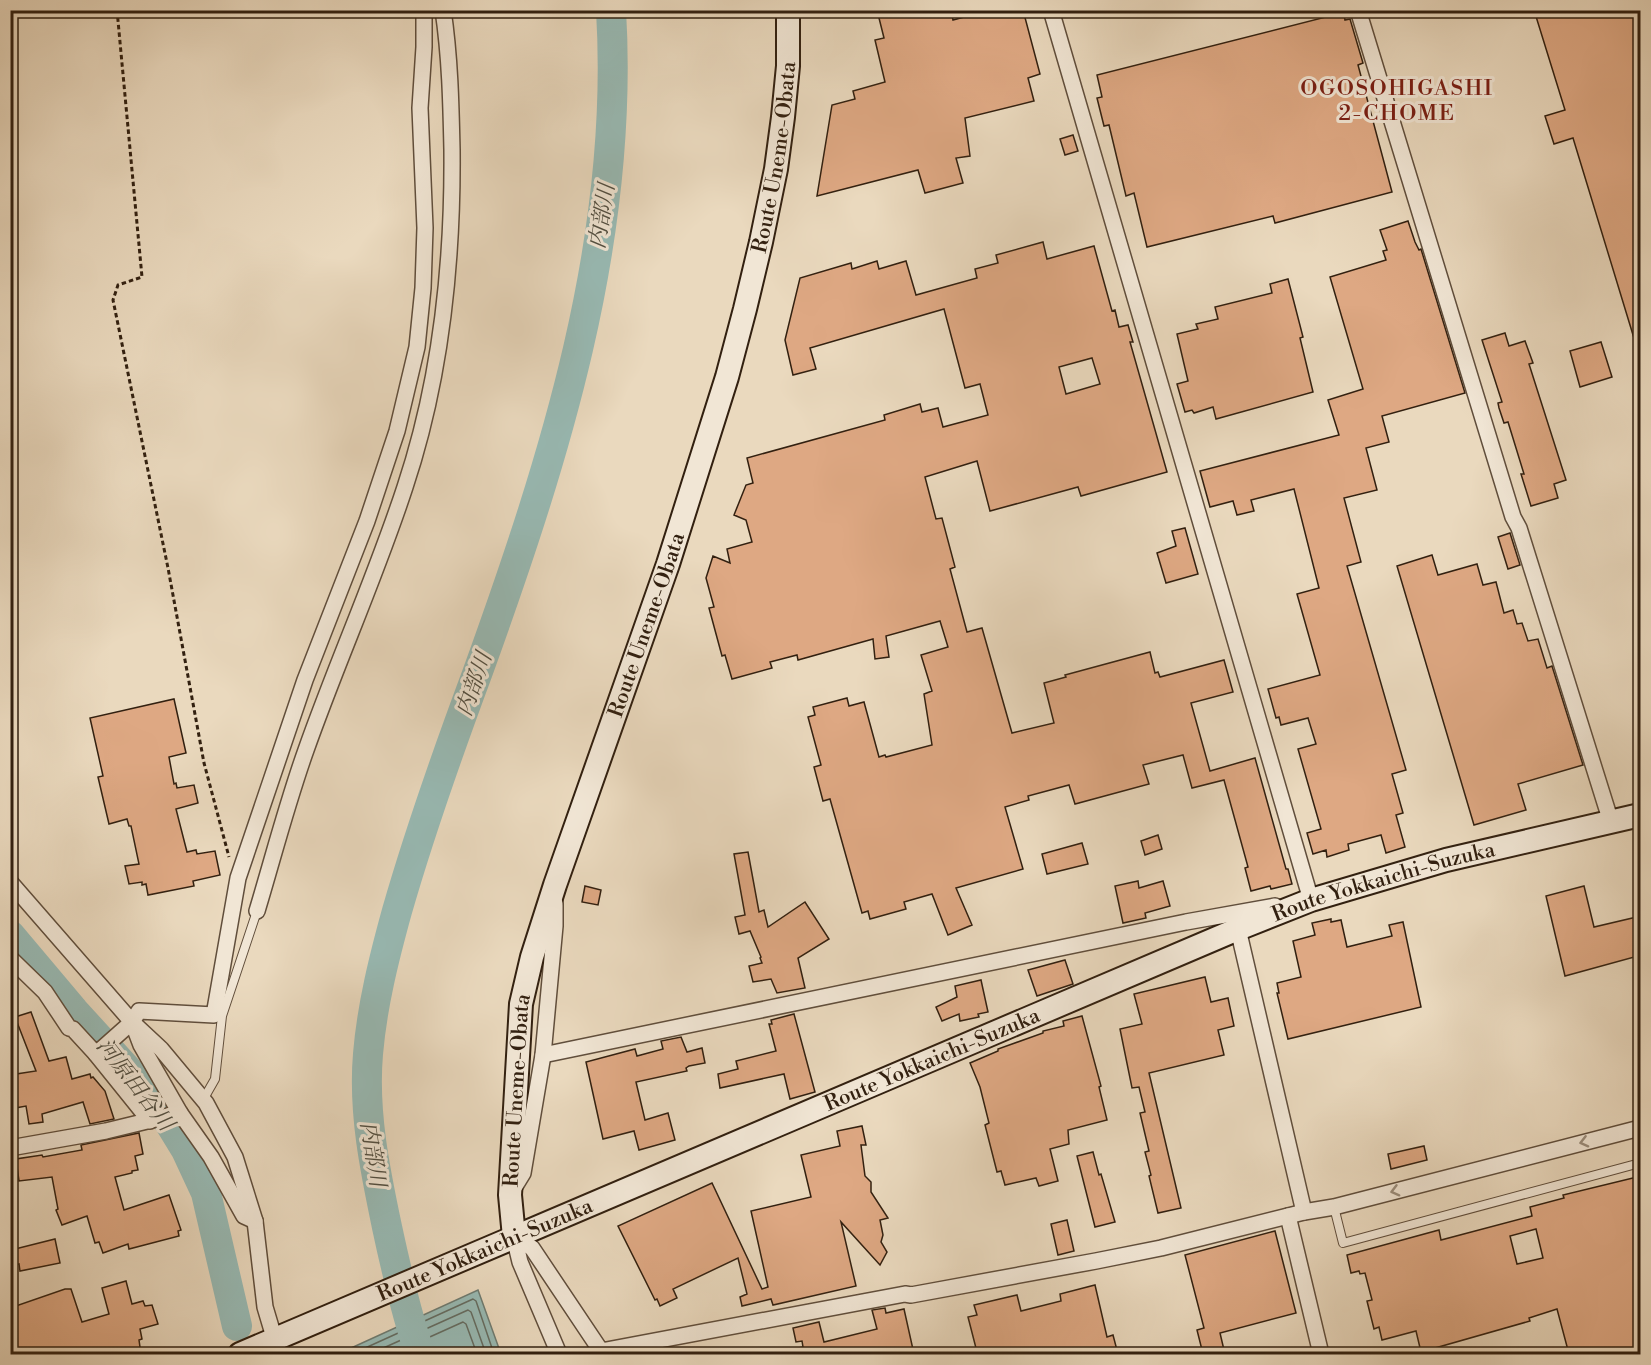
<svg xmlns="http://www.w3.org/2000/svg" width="1651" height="1365" font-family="'Libre Bodoni','Noto Serif JP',serif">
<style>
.water{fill:#98bab4;stroke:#6f7c72;stroke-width:1.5}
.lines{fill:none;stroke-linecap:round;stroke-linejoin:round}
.shore{stroke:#656d62;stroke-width:1.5}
.river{stroke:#98bab4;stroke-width:30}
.building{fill:#dea883;stroke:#322010;stroke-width:1.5;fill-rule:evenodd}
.lane-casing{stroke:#604e3c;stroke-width:10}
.street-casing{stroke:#604e3c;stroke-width:18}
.secondary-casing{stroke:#322010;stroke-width:26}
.path{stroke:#322010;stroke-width:3;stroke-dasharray:4.5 3;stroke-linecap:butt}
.lane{stroke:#f1e6d5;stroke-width:8}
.street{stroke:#f1e6d5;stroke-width:15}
.secondary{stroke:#f1e6d5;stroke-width:22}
.oneway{stroke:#9b8d7c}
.labels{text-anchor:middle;stroke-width:6;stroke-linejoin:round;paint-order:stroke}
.street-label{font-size:21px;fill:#322010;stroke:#f1e6d5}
.neighbourhood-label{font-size:22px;letter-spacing:1.5px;fill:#7a1f14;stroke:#f1e6d5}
.water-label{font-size:22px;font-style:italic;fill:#514e41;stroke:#f1e6d5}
</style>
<rect width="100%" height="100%" fill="#ead9be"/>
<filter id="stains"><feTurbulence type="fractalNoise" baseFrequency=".00333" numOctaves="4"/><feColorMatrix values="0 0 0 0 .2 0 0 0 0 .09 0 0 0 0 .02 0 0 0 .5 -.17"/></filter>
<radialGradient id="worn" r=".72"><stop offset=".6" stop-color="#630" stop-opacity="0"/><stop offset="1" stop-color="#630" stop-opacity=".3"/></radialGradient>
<!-- water -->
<path class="water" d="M478,1290L501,1354H338Z"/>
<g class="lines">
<!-- shore -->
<g class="shore">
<path d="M352,1354L473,1299L476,1301L494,1354"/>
<path d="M370,1354L468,1310L471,1312L486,1354"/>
<path d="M392,1354L463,1322L466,1324L477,1354"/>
</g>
<!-- river -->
<g class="river">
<path d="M10,935L74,1011L156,1101L186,1150L206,1193L237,1326"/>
<path d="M420,1354C406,1313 396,1269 387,1227C375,1170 363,1112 368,1054C372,1006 384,958 397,911C420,831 448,752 477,674C554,461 625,240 611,10"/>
</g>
</g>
<!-- building -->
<g class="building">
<path d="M877,10H951L953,20L990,10H1023L1040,74L1028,78L1034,101L965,118L970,156L956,158L963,183L925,193L918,170L817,196L832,105L855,99L853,91L885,82L875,40L884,38Z"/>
<path d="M1325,10H1343L1345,20L1350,19L1363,63L1358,65L1392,192L1275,223L1273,216L1147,247L1134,193L1126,196L1109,125L1104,126L1097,98L1102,97L1097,75L1326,17Z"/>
<path d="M1534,10H1641V347L1637,348L1573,138L1554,144L1545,116L1565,110Z"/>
<path d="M1073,135L1078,151L1065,155L1060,139Z"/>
<path d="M1408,221L1415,242L1419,250L1421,249L1465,393L1382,416L1389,442L1366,448L1377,490L1344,498L1361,562L1347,566L1406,770L1392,774L1403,813L1396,815L1405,847L1386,853L1381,835L1348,844L1349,850L1327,857L1326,850L1313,854L1307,833L1321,829L1298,749L1316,744L1308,718L1281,725L1279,717L1276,718L1268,689L1320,675L1297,594L1319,588L1294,489L1251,500L1254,511L1237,515L1233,501L1210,507L1200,471L1339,435L1328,400L1363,389L1330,277L1386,260L1383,251L1387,250L1380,230Z"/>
<path d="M1043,242L1047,259L1094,246L1112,311L1115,310L1119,327L1128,325L1133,342H1130L1167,472L1081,496L1078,487L990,511L977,461L925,477L936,519L942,518L955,567L950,569L967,632L982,628L1012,733L1054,723L1044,683L1066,677L1065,675L1150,652L1155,673L1158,672L1160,677L1224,660L1233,692L1191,703L1210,771L1255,758L1286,869H1288L1292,884L1271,889L1270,886L1251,891L1245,868L1248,867L1224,780L1192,788L1183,755L1143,765L1149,784L1075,804L1069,785L1028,796L1029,800L1005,807L1023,869L956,888L972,925L948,935L932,894L904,902L906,909L870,919L868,911L862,913L830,799L823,801L814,767L821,765L808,717L815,715L813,707L847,698L849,706L864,702L879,757L885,755L886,757L932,745L924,694L932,691L921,655L948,647L940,621L886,636L889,657L875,659L873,639L798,660L797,655L770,662L772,668L732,679L725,655L722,656L709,608L714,607L706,578L713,556L730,563L727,549L752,542L746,520L734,515L746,485L753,483L747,458L885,420L884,415L920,404L922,412L938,408L943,427L988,415L980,384L965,388L944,309L810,348L816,369L793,375L785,340L800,278L851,263L852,269L877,261L879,269L906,261L916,295L977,278L975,269L998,263L996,255ZM1092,358L1100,384L1066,394L1059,367Z"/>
<path d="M1288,279L1303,337L1300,338L1313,392L1216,419L1213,407L1194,413L1192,410L1185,412L1177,384L1188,381L1177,334L1198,329L1196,324L1218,319L1215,307L1272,293L1270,284Z"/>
<path d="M1505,333L1509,346L1525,341L1533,363L1529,364L1566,480L1554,484L1558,498L1531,506L1521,474H1524L1508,422L1504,423L1499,408L1498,403L1502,402L1482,340Z"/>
<path d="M1601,342L1612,377L1580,387L1570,351Z"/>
<path d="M1185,528L1198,574L1166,583L1157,553L1176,546L1172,531Z"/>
<path d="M1510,533L1520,565L1508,569L1498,537Z"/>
<path d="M1432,555L1438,575L1477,564L1483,585L1496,582L1504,613L1513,610L1517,624L1522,623L1528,641L1538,639L1547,668L1552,666L1583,765L1518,784L1526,810L1474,825L1397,566Z"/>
<path d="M174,699L186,753L169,757L174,784L176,783L177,788L194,785L198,803L176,809L187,852L196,850L197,854L215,851L220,875L193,881L194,886L148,895L146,884L142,885V882L129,884L125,866L139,864L131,826H129L127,819L109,824L98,777L103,776L90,718Z"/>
<path d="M1158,835L1162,849L1145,855L1141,841Z"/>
<path d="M1082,843L1088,864L1047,874L1042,854Z"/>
<path d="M748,852L759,912L764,910L768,927L805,902L829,939L798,958L805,988L777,993L771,979L753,982L749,966L762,963L760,958L761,957L750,931L739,934L735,917L745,915L734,854Z"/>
<path d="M1138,881L1139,888L1163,881L1170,906L1145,913L1146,918L1123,923L1115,886Z"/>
<path d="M585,886L601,890L598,905L582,902Z"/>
<path d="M1584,886L1594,927L1641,916V940L1635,941L1638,956L1565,976L1546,896Z"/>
<path d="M1331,919V922L1341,920L1347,947L1392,936L1389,925L1403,922L1421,1007L1288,1039L1277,993H1279L1277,983L1301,977L1293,941L1315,935L1312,923Z"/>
<path d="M1065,960L1073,984L1037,996L1028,970Z"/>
<path d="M1205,977L1211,1002L1228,998L1234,1026L1218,1030L1224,1055L1149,1073L1181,1208L1158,1213L1149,1176L1151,1175L1145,1152L1149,1151L1140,1113L1145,1112L1139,1087L1132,1088L1120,1029L1142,1024L1134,994Z"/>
<path d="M981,980L988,1012L978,1014L979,1017L960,1021L959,1014L942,1021L936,1007L957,997L955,986Z"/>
<path d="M31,1012L49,1061L66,1057L72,1079L90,1074L91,1078L93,1077L105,1091L114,1119L90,1124L83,1102L42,1114L43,1122L29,1124L26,1106L15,1108L10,1075L36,1071L15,1017Z"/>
<path d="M794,1014L815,1092L790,1099L784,1074L720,1088L718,1074L738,1069L736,1061L776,1051L769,1024H772L771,1020Z"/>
<path d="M1082,1016L1101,1086L1099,1087L1107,1120L1068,1130L1069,1144L1050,1149L1058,1181L1039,1186L1036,1178L1005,1185L1001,1171L997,1172L985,1125L989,1123L980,1087L970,1063L998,1051V1049L1043,1033V1031L1064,1026L1063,1021Z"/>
<path d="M681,1037L687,1052L702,1048L705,1063L689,1066L686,1068L687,1071L636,1082L645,1120L668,1113L675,1140L639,1150L634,1131L603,1139L586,1062L635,1049L637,1056L663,1049L661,1041Z"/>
<path d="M862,1126L866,1145H861L865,1176L871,1182V1192L888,1218L880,1220L883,1235L881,1242L887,1252L880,1265L841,1222L856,1286L773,1305L771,1299L742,1306L740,1297L747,1294L738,1258L673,1289L677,1298L660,1306L657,1299L655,1300L618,1226L712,1183L762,1289L768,1287L751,1211L811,1197L801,1155L840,1146L837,1131Z"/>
<path d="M139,1133L143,1154L135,1156L138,1170L132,1171V1173L115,1177L124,1210L169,1195L181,1230L178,1231L179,1236L129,1249L128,1244L103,1253L99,1242L95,1243L87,1216L62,1225L56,1210L58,1209L52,1177L19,1181L16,1159L42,1155L43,1157L82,1150L81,1145Z"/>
<path d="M1424,1146L1427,1160L1391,1169L1388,1154Z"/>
<path d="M1093,1152L1099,1175L1101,1174L1115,1222L1095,1227L1077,1156Z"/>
<path d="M1637,1177H1641V1354H1569L1557,1309L1529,1318L1530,1321L1421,1352L1416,1331L1382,1340L1379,1327L1374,1329L1367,1301L1372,1300L1365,1273L1360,1274L1359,1271L1351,1273L1347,1255L1439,1230L1441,1240L1532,1216L1530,1207L1564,1198L1563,1195ZM1536,1229L1543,1258L1517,1264L1510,1236Z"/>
<path d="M1067,1220L1074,1251L1058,1255L1051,1224Z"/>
<path d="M1275,1231L1296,1313L1220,1333L1224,1350L1203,1354L1197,1330L1204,1328L1185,1255Z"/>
<path d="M55,1239L60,1263L20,1271L19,1264L15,1265L11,1250Z"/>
<path d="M126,1281L132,1304L143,1301L145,1306L152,1305L158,1324L140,1329L142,1339L139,1340L141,1354H10V1308L65,1289H71L82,1322L109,1314L102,1288Z"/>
<path d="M1095,1285L1107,1337L1113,1335L1118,1354H987L985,1350L977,1352L968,1317L977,1315L974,1305L1017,1295L1021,1311L1061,1301L1060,1294Z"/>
<path d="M885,1308L886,1313L904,1309L914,1354H794L793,1349L803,1347L802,1341L796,1342L793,1328L819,1322L824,1342L877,1329L872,1310Z"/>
</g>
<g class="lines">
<defs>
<g id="lane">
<path d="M203,1100L215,1079L222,1016L257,911"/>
<path d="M1334,1207L1343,1243L1640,1163"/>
</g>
<g id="street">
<path d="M1051,10L1311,900L1301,902"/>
<path d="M1358,10L1513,517L1519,528L1611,822"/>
<path d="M10,882L132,1022L161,1049L206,1103L235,1157L255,1221L265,1307L279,1354"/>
<path d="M257,911C273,858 287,803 306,750C337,662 376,576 405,487C441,379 453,264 452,150C451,104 450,57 443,10"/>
<path d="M1238,929L1304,1212"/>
<path d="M10,958L45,992L69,1028L73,1029L96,1054L132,1022L139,1011L214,1015L238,878L305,680L367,521L397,431L417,347L423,288L425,228L420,108L424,47V10"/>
<path d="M133,1024L141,1045L180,1113L211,1157L244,1216L255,1221"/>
<path d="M96,1054L150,1121"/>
<path d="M543,1055L1186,922L1275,906"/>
<path d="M10,1148L106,1131L180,1113"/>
<path d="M512,1191L523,1173L543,1055L555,926V903"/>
<path d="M1288,1216L1321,1354"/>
<path d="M514,1237L532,1248L601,1351L905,1294L911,1295L1096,1261L1161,1248L1304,1212L1334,1207L1640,1128"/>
<path d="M514,1237L520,1262L559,1354"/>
</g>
<g id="secondary">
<path id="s1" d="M514,1237L510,1195L521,1004L532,957L555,885L668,564L727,377L745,309L761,242L776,169L783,117L788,66V10"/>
<path id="s2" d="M240,1354L1238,929L1311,900L1446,860L1640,815"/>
</g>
</defs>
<!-- lane casing -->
<use href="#lane" class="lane-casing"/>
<!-- street casing -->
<use href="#street" class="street-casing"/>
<!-- secondary casing -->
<use href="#secondary" class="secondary-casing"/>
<!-- path -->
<path class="path" d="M117,10L142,277L118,285L113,300L168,568L204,763L229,857"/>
<!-- lane -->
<use href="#lane" class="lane"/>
<!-- street -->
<use href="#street" class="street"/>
<!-- secondary -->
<use href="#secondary" class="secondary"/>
</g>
<!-- one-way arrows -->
<defs><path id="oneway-chevron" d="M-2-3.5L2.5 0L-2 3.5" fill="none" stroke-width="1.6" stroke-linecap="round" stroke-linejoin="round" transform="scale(1.5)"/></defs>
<g class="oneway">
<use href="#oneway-chevron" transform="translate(1584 1142) rotate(166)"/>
<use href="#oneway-chevron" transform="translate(1395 1191) rotate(165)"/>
</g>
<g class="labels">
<!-- street labels -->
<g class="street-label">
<text dy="7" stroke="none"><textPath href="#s1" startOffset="1119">Route Uneme-Obata</textPath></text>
<text dy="7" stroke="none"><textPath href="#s1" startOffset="633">Route Uneme-Obata</textPath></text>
<text dy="7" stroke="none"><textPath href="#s2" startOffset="1238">Route Yokkaichi-Suzuka</textPath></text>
<text dy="7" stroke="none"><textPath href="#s2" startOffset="752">Route Yokkaichi-Suzuka</textPath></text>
<text dy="7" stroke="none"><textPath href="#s1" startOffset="147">Route Uneme-Obata</textPath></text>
<text dy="7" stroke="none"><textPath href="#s2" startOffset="266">Route Yokkaichi-Suzuka</textPath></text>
</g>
<!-- neighbourhood labels -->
<g class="neighbourhood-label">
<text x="1397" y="95">OGOSOHIGASHI<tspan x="1397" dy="25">2-CHOME</tspan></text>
</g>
<!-- water labels -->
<g class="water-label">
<text transform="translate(601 216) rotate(-81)" y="8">内部川</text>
<text transform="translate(473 684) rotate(-71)" y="8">内部川</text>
<text transform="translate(136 1084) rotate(52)" y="8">河原田谷川</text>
<text transform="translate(374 1154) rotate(81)" y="8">内部川</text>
</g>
</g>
<!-- margin -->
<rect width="1651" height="1365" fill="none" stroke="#ead9be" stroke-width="36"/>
<rect x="12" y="12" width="1627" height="1341" fill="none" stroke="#322010" stroke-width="3"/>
<rect x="18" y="18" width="1615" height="1329" fill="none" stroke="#322010" stroke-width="1.5"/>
<rect width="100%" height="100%" filter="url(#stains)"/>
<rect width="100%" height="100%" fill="url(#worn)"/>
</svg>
